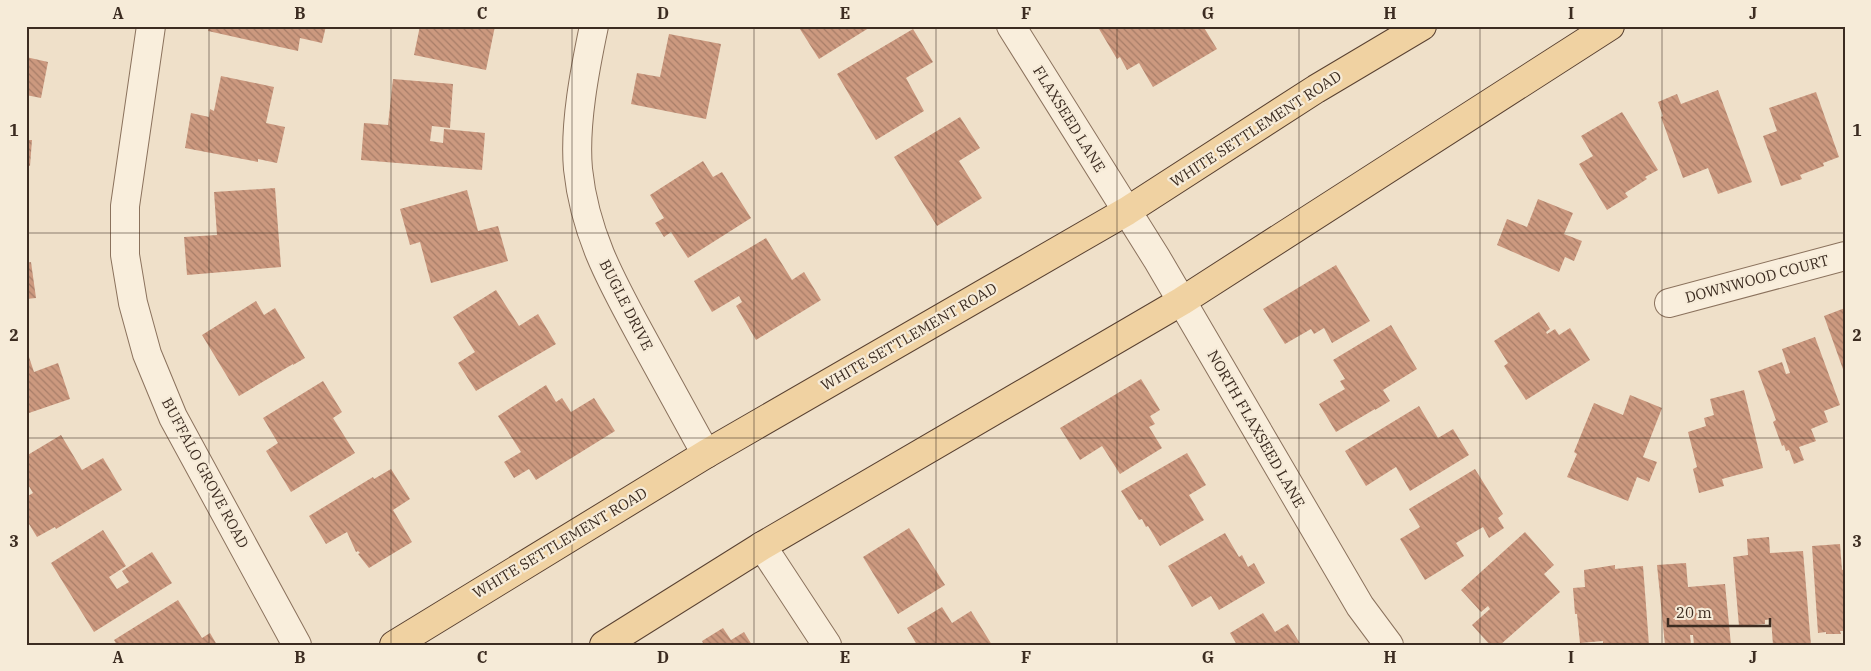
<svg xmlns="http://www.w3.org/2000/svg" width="1871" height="671" font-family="'IBM Plex Serif',serif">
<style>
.building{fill:url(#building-back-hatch)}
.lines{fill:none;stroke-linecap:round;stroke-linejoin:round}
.minor-casing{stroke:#8b725d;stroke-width:30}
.major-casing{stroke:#594131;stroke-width:30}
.minor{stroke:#f9eedc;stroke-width:28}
.major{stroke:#f0d2a2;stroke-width:28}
.grid{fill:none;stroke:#3c2c21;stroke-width:1;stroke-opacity:0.55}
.labels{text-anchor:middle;stroke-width:4.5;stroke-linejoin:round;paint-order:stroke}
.street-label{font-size:15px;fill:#3c2c21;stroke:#f6ebd8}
.neatline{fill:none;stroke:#3c2c21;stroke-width:2}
.grid-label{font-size:16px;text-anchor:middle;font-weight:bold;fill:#3c2c21}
</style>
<defs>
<pattern id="building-back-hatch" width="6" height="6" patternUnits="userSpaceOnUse" patternTransform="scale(1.25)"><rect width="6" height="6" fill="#cc997f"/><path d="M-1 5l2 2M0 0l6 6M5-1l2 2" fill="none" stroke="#a77d68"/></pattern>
</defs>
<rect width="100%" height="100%" fill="#efe0c9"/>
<!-- building -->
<g class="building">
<path d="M209,26H326L322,43L300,38L298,51L208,31Z"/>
<path d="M420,26H495L486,70L414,55Z"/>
<path d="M798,26H872L819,59Z"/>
<path d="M1104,26H1203L1217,49L1153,87L1139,63L1127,70L1120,57L1117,59L1099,29Z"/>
<path d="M913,29L933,62L906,78L924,111L876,140L837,74Z"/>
<path d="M669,34L721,44L706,119L631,104L637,73L660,77Z"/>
<path d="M26,57L48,62L41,98L26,95Z"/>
<path d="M221,76L274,87L266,123L285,127L277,163L258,159V162L185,148L191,113L209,117L210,109L214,111Z"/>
<path d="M393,79L453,84L450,128L432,126L430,141L443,143L444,129L485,133L482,170L361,160L364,123L388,125Z"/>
<path d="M1718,90L1752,182L1718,194L1708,168L1683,178L1661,117L1663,116L1658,102L1677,94L1681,104Z"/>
<path d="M1816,92L1839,157L1823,163L1824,166L1800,175L1802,179L1781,186L1763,136L1777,131L1769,108Z"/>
<path d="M1622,112L1658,170L1645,177L1647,179L1625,193L1628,197L1607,210L1579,164L1593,156L1581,136Z"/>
<path d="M960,117L980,148L959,161L982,198L937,226L894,157Z"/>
<path d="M26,140H32L30,166L26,165Z"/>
<path d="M703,161L713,177L722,172L751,218L688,258L671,232L664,237L655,223L664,218L650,195Z"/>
<path d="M275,188L281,267L187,275L184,237L217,235L214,192Z"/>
<path d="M467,190L478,231L498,226L508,261L431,283L420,242L410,245L400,209Z"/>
<path d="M1538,199L1573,213L1564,234L1582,241L1574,261L1565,257L1559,272L1497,245L1507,219L1527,227Z"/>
<path d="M766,238L792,280L804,272L821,300L756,340L736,306L742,302L739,296L712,312L694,281Z"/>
<path d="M31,262L36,298L26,299V263Z"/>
<path d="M1336,265L1370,321L1332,343L1324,328L1314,334L1311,329L1285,344L1263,309Z"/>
<path d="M496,290L519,326L538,314L556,344L476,391L458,363L475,352L453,317Z"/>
<path d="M256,301L264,315L275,308L305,358L293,365V364L239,396L202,335Z"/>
<path d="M1845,308V372H1844L1824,316Z"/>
<path d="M1539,312L1550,329L1546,332L1547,334L1555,329L1559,335L1570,328L1590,360L1526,400L1504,366L1508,363L1494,341Z"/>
<path d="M1391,325L1417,369L1383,390L1390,401L1375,410V409L1336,432L1319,404L1345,389L1340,381L1345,379L1333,360Z"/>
<path d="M1815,337L1840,405L1824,411L1828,422L1811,429L1816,441L1799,447L1804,460L1794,464L1789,450L1786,451L1784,445L1782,446L1773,422L1776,420L1758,371L1782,362L1786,374L1790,373L1782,349Z"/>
<path d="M29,357L34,372L58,363L70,399L26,414V358Z"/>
<path d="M1141,379L1160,410L1150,416L1155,424L1149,427L1162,448L1120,474L1102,446L1080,460L1060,428Z"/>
<path d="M323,381L342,412L333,418L355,453L291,492L266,451L278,443L263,418Z"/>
<path d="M546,385L556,402L562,398L571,412L594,398L615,431L536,480L529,469L514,478L504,462L521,452L498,416Z"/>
<path d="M1744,390L1763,468L1722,479L1724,486L1699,493L1693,469L1697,467L1688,432L1706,426L1704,418L1714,415L1710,399Z"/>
<path d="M1630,395L1662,408L1643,457L1657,462L1649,482L1637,477L1628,501L1567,477L1577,454L1574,452L1594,403L1623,415Z"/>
<path d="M1419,406L1438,438L1453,429L1469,455L1410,491L1396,467L1366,486L1345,451Z"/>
<path d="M61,435L82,470L103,458L122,490L56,529L55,527L37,537L26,519V497L33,493L26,481V456Z"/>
<path d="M1187,453L1206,485L1189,495L1204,520L1160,546L1148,526L1146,527L1142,519L1139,520L1121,491Z"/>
<path d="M391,469L410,499L393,510L412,542L369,568L358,554L360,553L358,551L356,552L347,532L326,544L309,516L373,477L374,479Z"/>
<path d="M1475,469L1503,514L1498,518L1504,528L1489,538L1483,527L1456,543L1464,556L1425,580L1400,539L1420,527L1409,509Z"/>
<path d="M909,528L945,585L898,614L863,557Z"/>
<path d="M103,530L126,566L109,577L117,589L129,582L122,571L152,552L172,583L94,632L51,563Z"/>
<path d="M1525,532L1554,565L1544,574L1560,592L1500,645H1490L1472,625L1490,609L1488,606L1481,612L1461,590Z"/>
<path d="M1225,533L1239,557L1242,555L1248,567L1254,563L1265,583L1219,610L1211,596L1192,607L1168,566Z"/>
<path d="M1769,537L1770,553L1803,551L1811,645H1773L1771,619L1765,620V624L1739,626L1733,557L1748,555L1747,539Z"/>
<path d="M1840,544L1842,570L1845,569V631H1840L1841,634H1826V632L1818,633L1812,546Z"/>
<path d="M1686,563L1688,587L1725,584L1731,645H1694L1693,635H1690L1691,645H1665L1657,565Z"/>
<path d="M1615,565V569L1643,566L1649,645H1603V641L1580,643L1577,614H1575L1573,588L1585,587L1584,570Z"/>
<path d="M178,600L202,638L210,633L217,645H117L114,640Z"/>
<path d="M942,607L952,623L971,611L992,645H917L907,628Z"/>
<path d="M1263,613L1275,632L1288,624L1301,645H1237L1230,633Z"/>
<path d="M723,628L731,640L744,632L752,645H704L702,641Z"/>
</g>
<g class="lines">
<defs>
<g id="minor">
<path d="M151,26L125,206V255L133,303L147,354L173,417L297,645"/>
<path d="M594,26C585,69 574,125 578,169C585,236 613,284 644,341C665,379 685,416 706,454"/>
<path d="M1011,26L1157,259L1360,606L1389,645"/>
<path d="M1669,303L1845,256"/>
<path d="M762,546L827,645"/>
</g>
<g id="major">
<path d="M394,645L706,454L1127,211L1316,89L1422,26"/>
<path d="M604,645L762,546L1182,301L1610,26"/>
</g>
</defs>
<!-- minor casing -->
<use href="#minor" class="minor-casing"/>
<!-- major casing -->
<use href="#major" class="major-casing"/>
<!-- minor -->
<use href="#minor" class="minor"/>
<!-- major -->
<use href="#major" class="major"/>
</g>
<!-- grid -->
<path class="grid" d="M209,26V645M391,26V645M572,26V645M754,26V645M936,26V645M1117,26V645M1299,26V645M1480,26V645M1662,26V645M26,233H1845M26,438H1845"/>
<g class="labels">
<!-- street labels -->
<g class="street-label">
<text transform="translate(1069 119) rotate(58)" y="5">FLAXSEED LANE</text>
<text transform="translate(1256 129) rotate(-33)" y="5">WHITE SETTLEMENT ROAD</text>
<text transform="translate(1757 279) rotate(-15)" y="5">DOWNWOOD COURT</text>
<text transform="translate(626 305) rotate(63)" y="5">BUGLE DRIVE</text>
<text transform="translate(909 337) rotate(-30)" y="5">WHITE SETTLEMENT ROAD</text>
<text transform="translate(1256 429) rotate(60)" y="5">NORTH FLAXSEED LANE</text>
<text transform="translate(205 473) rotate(62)" y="5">BUFFALO GROVE ROAD</text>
<text transform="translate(560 543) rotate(-31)" y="5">WHITE SETTLEMENT ROAD</text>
</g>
</g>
<!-- border -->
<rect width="1871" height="671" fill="none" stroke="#f6ebd8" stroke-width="55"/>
<!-- scale -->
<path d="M1668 618v8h102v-8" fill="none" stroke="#3c2c21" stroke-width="2.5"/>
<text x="1676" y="618" font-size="15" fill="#3c2c21" stroke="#f6ebd8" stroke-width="4" paint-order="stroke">20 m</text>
<rect x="28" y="28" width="1816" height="616" class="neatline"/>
<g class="grid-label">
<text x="118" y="19">A</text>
<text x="300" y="19">B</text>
<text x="482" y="19">C</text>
<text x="663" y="19">D</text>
<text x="845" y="19">E</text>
<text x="1026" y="19">F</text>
<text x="1208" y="19">G</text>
<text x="1390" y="19">H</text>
<text x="1571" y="19">I</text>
<text x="1753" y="19">J</text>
<text x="14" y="136">1</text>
<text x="1857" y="136">1</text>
<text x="14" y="341">2</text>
<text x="1857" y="341">2</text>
<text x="14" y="547">3</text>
<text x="1857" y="547">3</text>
<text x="118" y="663">A</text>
<text x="300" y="663">B</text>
<text x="482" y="663">C</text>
<text x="663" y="663">D</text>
<text x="845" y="663">E</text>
<text x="1026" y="663">F</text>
<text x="1208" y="663">G</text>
<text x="1390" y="663">H</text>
<text x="1571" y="663">I</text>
<text x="1753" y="663">J</text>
</g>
</svg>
